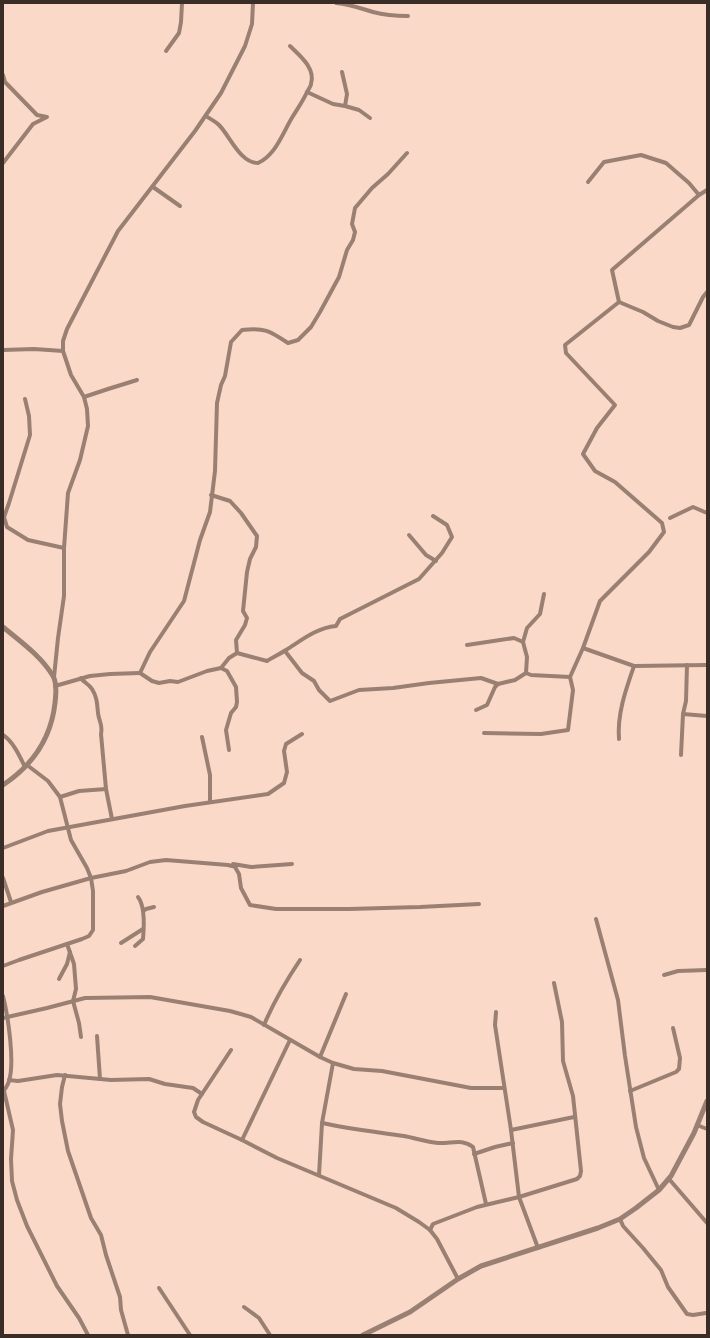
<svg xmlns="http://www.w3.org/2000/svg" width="710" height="1338" font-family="Arial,sans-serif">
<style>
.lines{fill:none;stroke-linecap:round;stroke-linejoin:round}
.minor{stroke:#9a8072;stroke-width:4}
.tertiary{stroke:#9a8072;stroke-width:5}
</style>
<rect width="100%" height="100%" fill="#fbd9c8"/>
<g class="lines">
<!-- minor -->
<g class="minor">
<path d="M336,3C349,4 360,8 373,12C384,15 396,16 408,16"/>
<path d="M290,46C299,55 316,68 311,84C311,86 308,90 307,92"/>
<path d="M166,51L179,33L181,22L182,3"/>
<path d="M3,75L5,82L37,115L47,117L33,124L3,163"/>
<path d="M345,106L359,110L370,118"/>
<path d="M206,116C210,119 215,121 219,125C230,136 240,163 258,163C276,155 283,132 293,116C298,108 303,101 307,92L333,104L345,106L347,94L342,72"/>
<path d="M588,182L604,162L641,155L666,163L689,183L699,195"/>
<path d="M153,187L180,206"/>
<path d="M619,302L565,345L566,353L615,405L597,428L583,454L595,471L615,482L662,523L664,532L649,552L600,601L583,648L634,666L707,665"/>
<path d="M619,302L612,270L699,195L707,190"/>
<path d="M619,302L643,312L658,321L673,327L680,328L689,325L703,297L707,292"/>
<path d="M3,350L34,349L63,351"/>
<path d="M84,397L108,389L137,380"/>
<path d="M25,399L29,416L30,435L9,503L4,517L7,527L28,540L64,548"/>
<path d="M211,495L230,501L241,513L257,536L256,547L250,559L247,572L243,611L247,618L245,625L236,640L237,653L267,661C273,657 280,654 286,650C302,640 316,628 336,626L340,619L419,579L442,553L452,537L447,525L433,516"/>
<path d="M670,518L693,507L707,513"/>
<path d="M409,535L426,555L436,561"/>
<path d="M467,645L514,638L523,642"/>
<path d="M285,651L302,673L314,681L319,690L330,701L359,690L393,688L429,683L481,678L498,684L515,680L526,673L527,657L523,642L527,628L540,614L544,594"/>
<path d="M237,653L229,658L221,668L207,671L178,682L170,681L159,683L152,681L140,673L150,652L184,601L200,540L210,512L215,471L217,403L221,385L225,376L231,342L242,330C264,327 270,331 288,343L298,340L311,327L320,312L339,277L347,250L353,240L355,232L352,224L355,208L372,188L388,174L407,153"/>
<path d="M687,665L686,701L683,714L707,716"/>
<path d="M221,668L227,671L236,687L237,702L236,707L231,713L226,730L229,750"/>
<path d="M526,673L531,675L570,677L583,648"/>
<path d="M54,677L58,638L64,596V548L68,493L80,460L88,426L87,409L84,397L71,375L63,351V341L67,329L118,231L195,131L221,93L245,46L252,24L253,3"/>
<path d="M81,678C83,682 89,684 92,689C97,697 97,703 98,713C99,722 103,724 101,734L106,789L112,819"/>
<path d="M55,686L90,676L110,674L140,673"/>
<path d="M476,710L487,705L495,687L498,684"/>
<path d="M484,733L541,734L568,730L573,690L570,677"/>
<path d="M3,735C13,741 20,757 25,767"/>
<path d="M202,737L210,775V802"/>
<path d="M619,739C617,714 626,689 634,666"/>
<path d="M681,755L683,714"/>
<path d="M60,797L79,791L106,789"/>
<path d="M3,848L48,831L185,806L268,794L284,783L287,772L284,751L286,744L302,734"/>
<path d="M233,864L251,867L292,864"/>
<path d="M3,878L11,902"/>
<path d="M3,906L42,892L91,878L126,871L150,862L166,860L228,865L236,867H235L239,874L241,888L250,905L276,909H349L420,907L479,904"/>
<path d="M143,911L146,909L154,907"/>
<path d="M596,919L618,1000L625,1056L636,1127L644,1158L659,1190"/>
<path d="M121,943L143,929"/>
<path d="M67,944L74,964L76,989L73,1001L79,1023L81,1037"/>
<path d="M135,946L143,939C144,928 145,906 138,897"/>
<path d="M3,966L19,960L82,939L89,936L93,930V891L91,878L87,868L71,840L60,797L48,781L27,765"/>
<path d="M664,975L678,971L707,970"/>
<path d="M59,979L67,964L70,952"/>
<path d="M3,996C8,1016 15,1062 9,1081C8,1085 5,1089 3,1092"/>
<path d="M496,1012L495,1025L511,1130L519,1197L538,1248"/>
<path d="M3,1018L47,1008L85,998L150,997L230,1011L251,1017L320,1057L333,1063L354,1069L382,1071L471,1088H504"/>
<path d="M264,1025C274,1001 286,981 300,960"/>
<path d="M97,1036L100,1079"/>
<path d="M231,1050L198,1100L194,1112L196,1117L203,1122L242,1140L277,1158L396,1208L419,1222L430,1230L437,1239L458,1279"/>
<path d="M320,1057L346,994"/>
<path d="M65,1075L62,1087L60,1104L62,1121L68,1151L91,1218L101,1235L106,1255L120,1297L121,1310L128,1335"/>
<path d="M9,1080L18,1081L57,1075L111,1080L149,1079L165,1084L193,1088L202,1094"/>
<path d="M4,1091L13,1130L11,1159L12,1181L17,1200L27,1226L57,1286L79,1318L88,1335"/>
<path d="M630,1091L676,1072L679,1069L680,1058L673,1028"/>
<path d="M322,1123C349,1129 377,1132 404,1136C415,1138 427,1142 438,1143C451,1144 462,1138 473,1147L486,1204"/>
<path d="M697,1125L707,1129"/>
<path d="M511,1130L574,1117"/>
<path d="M242,1140L290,1040"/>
<path d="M474,1154L495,1147L513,1143"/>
<path d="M319,1175L322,1123L333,1063"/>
<path d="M669,1179L707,1223"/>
<path d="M620,1219L623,1226L643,1248L661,1270L668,1287L687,1314L693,1315L706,1313"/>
<path d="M430,1230L433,1224L477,1207L519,1197L577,1179L580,1176L581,1171L573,1096L563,1061L562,1022L554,983"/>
<path d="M159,1288L190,1335"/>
<path d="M244,1307L259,1318L270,1335"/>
</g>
<!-- tertiary -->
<g class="tertiary">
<path d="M3,627C21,642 41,656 53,676C57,683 56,695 55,703C51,739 33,765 3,785"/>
<path d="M363,1335L410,1312L458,1279L481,1266L598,1228L620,1219L636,1208L659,1190L671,1176L694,1133L707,1101"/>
</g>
</g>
<!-- border -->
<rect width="710" height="1338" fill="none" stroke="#3a2d27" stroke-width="8"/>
</svg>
